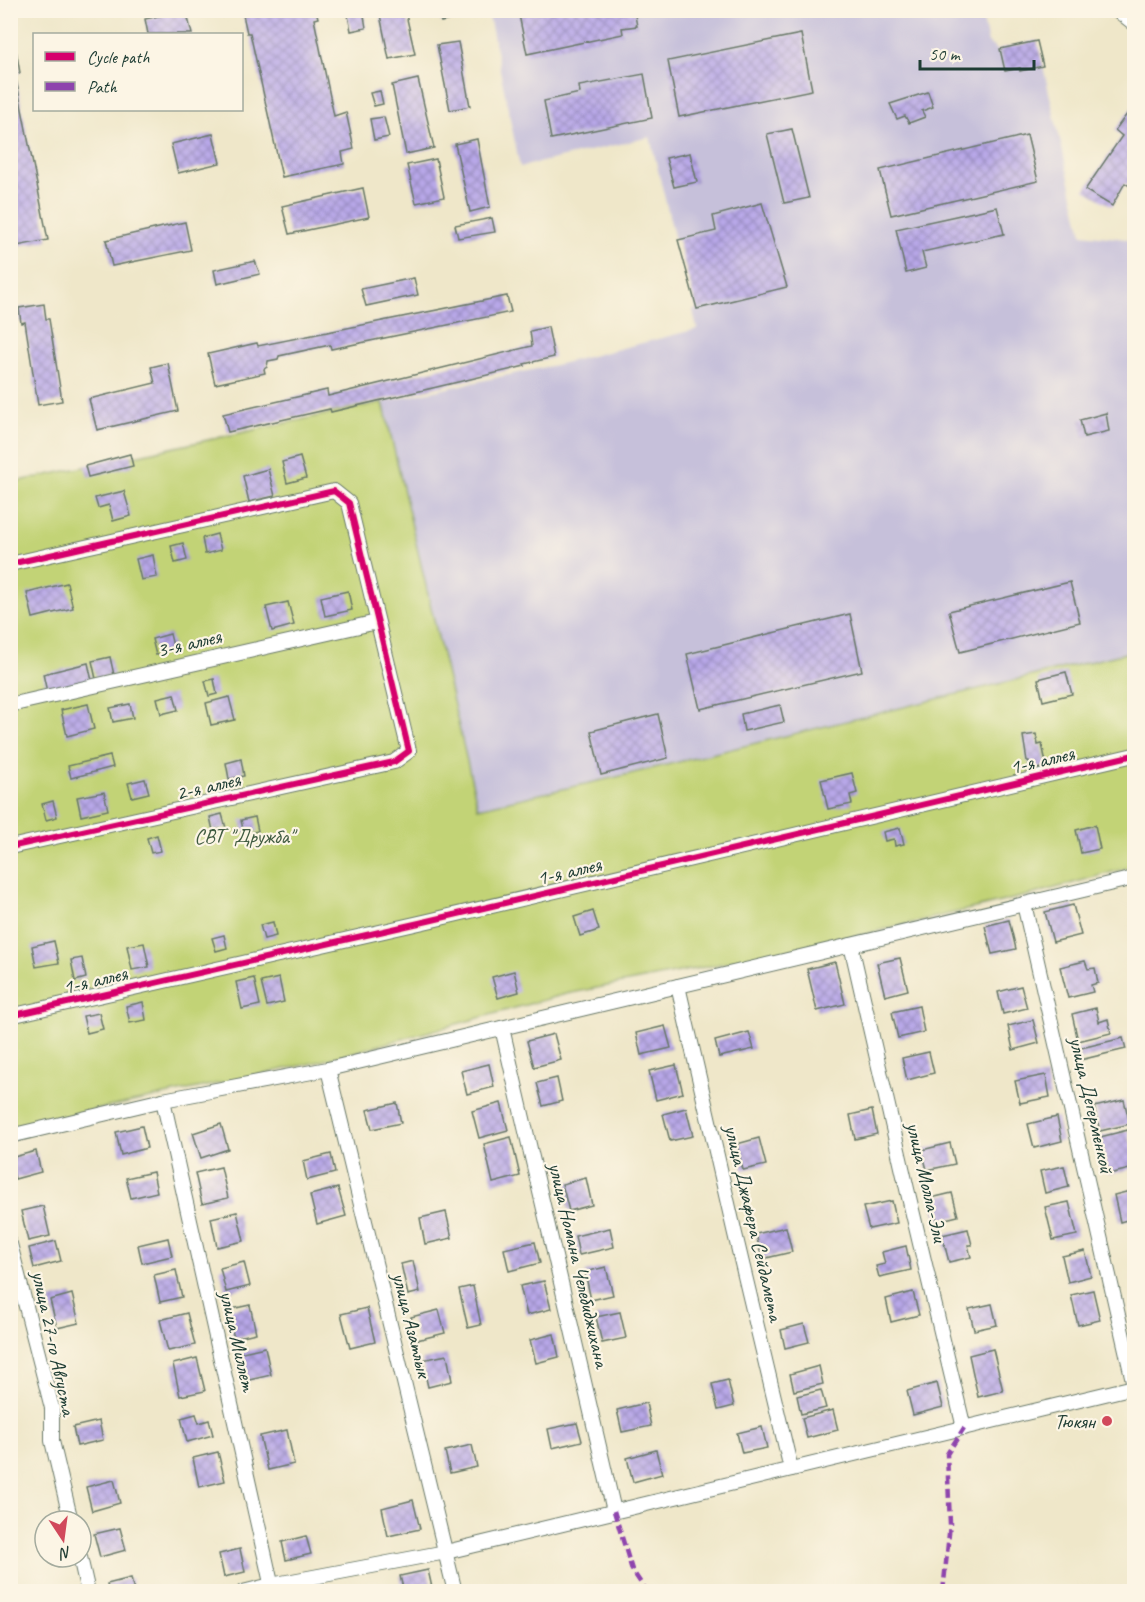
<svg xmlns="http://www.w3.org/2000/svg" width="1145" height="1602" font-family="Caveat,sans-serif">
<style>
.industrial{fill:#c6c0da}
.green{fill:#c2d376;stroke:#708855;stroke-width:1.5}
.building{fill:url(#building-cross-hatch)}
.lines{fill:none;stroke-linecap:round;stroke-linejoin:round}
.minor-casing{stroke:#687868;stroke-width:16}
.secondary-casing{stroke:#687868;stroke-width:20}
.minor{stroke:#fff;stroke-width:14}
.secondary{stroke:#fff;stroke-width:18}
.quiet{stroke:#8e44ad;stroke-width:4.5;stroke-dasharray:9 4.5;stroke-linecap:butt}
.cycleway-casing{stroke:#fcf5e5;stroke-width:10}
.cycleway{stroke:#d6006c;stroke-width:6}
.poi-dot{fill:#d1495b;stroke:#fcf5e5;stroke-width:2}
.labels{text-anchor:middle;stroke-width:4.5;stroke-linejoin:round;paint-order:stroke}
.street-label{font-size:21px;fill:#1f3d34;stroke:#fcf5e5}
.park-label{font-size:21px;fill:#405b41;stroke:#fcf5e5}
.poi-label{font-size:21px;fill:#1f3d34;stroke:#fcf5e5;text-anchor:end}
</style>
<defs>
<pattern id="building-cross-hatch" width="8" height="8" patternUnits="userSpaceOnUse" patternTransform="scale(1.5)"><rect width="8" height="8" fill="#b8a7e8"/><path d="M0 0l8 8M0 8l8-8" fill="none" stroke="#9589bd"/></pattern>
</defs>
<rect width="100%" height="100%" fill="#fcf5e5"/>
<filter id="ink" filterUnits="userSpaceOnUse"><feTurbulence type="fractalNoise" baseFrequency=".0167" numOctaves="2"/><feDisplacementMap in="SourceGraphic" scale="12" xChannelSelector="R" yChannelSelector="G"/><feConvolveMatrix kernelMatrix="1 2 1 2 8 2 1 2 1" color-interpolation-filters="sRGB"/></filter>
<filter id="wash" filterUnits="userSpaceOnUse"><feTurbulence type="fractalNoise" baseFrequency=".008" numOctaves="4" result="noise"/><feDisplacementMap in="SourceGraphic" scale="24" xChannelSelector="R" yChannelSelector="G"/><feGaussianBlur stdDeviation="1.35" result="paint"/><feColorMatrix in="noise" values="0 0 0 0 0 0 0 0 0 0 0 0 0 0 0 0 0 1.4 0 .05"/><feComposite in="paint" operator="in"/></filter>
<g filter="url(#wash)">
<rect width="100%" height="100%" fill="#efe7c9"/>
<!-- industrial -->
<path class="industrial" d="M488,11H981L988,43L1000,52V49L1037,41L1082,234L1134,240V651L621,776L478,808L383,402L560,364L697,329L693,310L697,309L679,240H675L650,137L520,167Z"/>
<!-- green -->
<path class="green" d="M383,402L478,808L621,776L1134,651V866L1034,894L818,945L566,994L318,1062L11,1128L10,483Z"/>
<g id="blocks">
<!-- building -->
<g class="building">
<path d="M186,10L192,34H148L145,19Z"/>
<path d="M242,10H316L318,18L314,19L334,116L346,112L354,149L342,152L344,164L282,177L250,33H247Z"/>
<path d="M347,10H363L366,28L351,31Z"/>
<path d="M379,10H405L415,54L389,59Z"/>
<path d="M438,10H452L454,19L441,22Z"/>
<path d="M518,10H634L637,26L622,28L623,34L527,54Z"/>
<path d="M801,34L812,90L679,117L668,61Z"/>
<path d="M1037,41L1043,66L1020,71V68L1005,71L1000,49Z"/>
<path d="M458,42L470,106L450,110L437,45Z"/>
<path d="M15,44L20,73L15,74L48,240L12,247L10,239V45Z"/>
<path d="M644,74L652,118L551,139L544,101L580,93L579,86Z"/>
<path d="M418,79L434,148L406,154L392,85Z"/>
<path d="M380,91L383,104L374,106L370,93Z"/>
<path d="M928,92L933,107L922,111L925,117L909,123L905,116L897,119L890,104Z"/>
<path d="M1134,105V189L1125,183L1112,206L1085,190L1122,136L1115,130Z"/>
<path d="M384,117L389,137L374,140L370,119Z"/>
<path d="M792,129L809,198L784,203L767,134Z"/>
<path d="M213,134L220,163L178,173L171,144Z"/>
<path d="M1027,135L1038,181L891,215L880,170Z"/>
<path d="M477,139L490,207L470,212L455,144Z"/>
<path d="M690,153L697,182L674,187L666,158Z"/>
<path d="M436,159L444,197L416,203L407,165Z"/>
<path d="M363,188L369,217L289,234L282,206Z"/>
<path d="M762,203L787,287L697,309L678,240L716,231L713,216Z"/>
<path d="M997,207L1004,234L922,252L926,268L906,273L896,229Z"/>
<path d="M492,218L495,232L458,238L455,225Z"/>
<path d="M185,222L191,250L112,266L106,240Z"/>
<path d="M255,261L260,274L217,284L214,270Z"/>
<path d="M414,278L418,295L366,306L361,289Z"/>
<path d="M507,296L511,312L331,349L330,345L279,356L278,359L268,361L267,367L264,369L265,373L215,384L208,354L257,343L258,346Z"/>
<path d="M44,304L46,319H49L62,401L38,405L25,322L21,323L19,308Z"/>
<path d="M548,327L554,357L524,364L525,366L331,412L330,409L228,432L223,414L327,390L328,396L532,346L530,331Z"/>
<path d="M168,363L178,411L97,430L89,399L155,383L151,367Z"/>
<path d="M1106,413L1109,431L1084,437L1080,420Z"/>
<path d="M130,454L133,466L88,477L85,466Z"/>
<path d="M300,457L306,478L287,483L282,462Z"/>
<path d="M268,469L275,496L249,502L243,476Z"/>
<path d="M124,491L131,516L113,521L109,505L98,508L95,498Z"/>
<path d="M217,534L221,550L205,554L202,538Z"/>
<path d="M183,543L187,560L175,563L171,546Z"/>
<path d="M153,555L157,577L141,580L136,559Z"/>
<path d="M1070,582L1080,622L960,652L949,611Z"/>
<path d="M67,583L73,608L33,618L27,593Z"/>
<path d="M348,591L352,610L325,616L321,597Z"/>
<path d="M288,602L294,625L272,631L266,607Z"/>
<path d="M850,614L862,671L700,709L687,654Z"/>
<path d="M170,634L174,650L156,655L152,639Z"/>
<path d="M110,657L114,675L96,679L92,661Z"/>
<path d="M88,663L92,681L47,692L43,674Z"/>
<path d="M1066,672L1072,694L1043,701L1038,679Z"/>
<path d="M214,679L217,694L209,696L205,681Z"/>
<path d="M174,694L178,710L161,714L157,698Z"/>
<path d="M229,697L235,720L211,725L206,703Z"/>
<path d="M88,704L94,729L67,736L61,710Z"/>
<path d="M130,704L133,718L113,722L110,708Z"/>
<path d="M780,705L784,722L744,731L741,714Z"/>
<path d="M658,714L668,758L601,775L591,731Z"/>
<path d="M1036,734L1038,745L1042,744L1047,767L1031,770L1029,761H1027L1023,736Z"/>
<path d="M110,756L113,767L71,778L68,766Z"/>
<path d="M241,759L244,776L229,779L226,763Z"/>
<path d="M852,773L857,793L850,795L852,804L828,809L821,780Z"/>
<path d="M145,779L149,793L132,797L128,783Z"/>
<path d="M104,792L108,810L81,816L77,797Z"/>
<path d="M53,801L57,817L46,820L42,804Z"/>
<path d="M222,814L226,828L213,831L210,817Z"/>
<path d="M255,817L258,831L244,834L241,820Z"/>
<path d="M1095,825L1100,849L1081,853L1076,830Z"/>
<path d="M900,828L904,844L895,846L894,839L885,841L883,832Z"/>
<path d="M157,835L161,851L151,853L147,838Z"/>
<path d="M1073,905L1081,935L1053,942L1045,912Z"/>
<path d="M593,911L599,930L580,936L574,917Z"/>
<path d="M1009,920L1016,949L992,954L985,926Z"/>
<path d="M273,922L276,936L264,939L260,925Z"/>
<path d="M224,935L227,948L216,951L212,938Z"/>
<path d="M54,941L59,963L36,967L32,946Z"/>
<path d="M144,943L149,967L132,970L127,946Z"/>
<path d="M82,958L86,978L75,981L71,960Z"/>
<path d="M900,958L908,990L885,996L877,963Z"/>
<path d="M1085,961L1088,969L1095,968L1098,983L1091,985L1093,992L1068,998L1060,967Z"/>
<path d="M835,962L845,1004L817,1011L807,969Z"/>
<path d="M514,971L519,992L498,998L492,977Z"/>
<path d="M254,978L260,1005L242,1009L236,982Z"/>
<path d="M279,978L284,1002L267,1006L261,982Z"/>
<path d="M1021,986L1027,1008L1003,1014L998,992Z"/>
<path d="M143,1002L146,1020L130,1023L126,1006Z"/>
<path d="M919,1006L924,1032L898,1038L892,1012Z"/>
<path d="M1096,1008L1099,1022L1108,1019L1111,1033L1078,1041L1072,1014Z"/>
<path d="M99,1013L103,1029L87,1033L83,1016Z"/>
<path d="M1033,1020L1039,1043L1013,1050L1008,1026Z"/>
<path d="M665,1026L671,1048L641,1055L636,1033Z"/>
<path d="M749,1032L754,1049L719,1057L715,1041Z"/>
<path d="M554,1034L561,1060L534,1067L527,1041Z"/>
<path d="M1123,1038L1126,1049L1080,1060L1077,1049Z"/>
<path d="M929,1052L934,1073L907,1080L902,1058Z"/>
<path d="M489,1064L494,1087L467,1094L461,1071Z"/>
<path d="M676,1065L683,1093L656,1100L649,1071Z"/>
<path d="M1046,1075L1050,1097L1020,1103L1015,1081Z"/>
<path d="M557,1078L562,1101L543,1106L537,1083Z"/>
<path d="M1124,1100L1130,1124L1100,1131L1094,1107Z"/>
<path d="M397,1103L401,1123L372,1129L367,1110Z"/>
<path d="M501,1103L508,1130L479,1138L472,1111Z"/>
<path d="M686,1108L693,1136L670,1141L663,1114Z"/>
<path d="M872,1110L877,1134L855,1139L850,1115Z"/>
<path d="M1057,1117L1062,1141L1034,1148L1028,1124Z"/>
<path d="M221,1124L228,1149L201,1158L193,1133Z"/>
<path d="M142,1126L147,1148L121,1155L116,1132Z"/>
<path d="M1128,1130L1134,1157V1168L1109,1174L1100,1137Z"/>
<path d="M511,1137L520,1176L493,1183L484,1144Z"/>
<path d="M759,1138L766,1165L743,1170L737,1144Z"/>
<path d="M950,1143L955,1164L927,1170L922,1150Z"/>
<path d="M36,1151L41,1172L15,1179L10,1158Z"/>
<path d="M331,1154L335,1173L307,1180L303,1161Z"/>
<path d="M1064,1166L1069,1187L1045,1193L1040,1171Z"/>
<path d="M221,1167L228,1198L202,1204L195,1173Z"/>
<path d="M153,1172L157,1192L131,1198L126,1178Z"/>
<path d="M586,1178L592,1205L569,1211L562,1184Z"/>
<path d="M338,1188L346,1216L317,1224L310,1195Z"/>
<path d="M1134,1190V1218L1120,1222L1114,1195Z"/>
<path d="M952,1193L958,1216L937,1221L931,1198Z"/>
<path d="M892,1201L897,1223L869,1229L863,1207Z"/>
<path d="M1069,1202L1077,1235L1053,1240L1045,1207Z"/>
<path d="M43,1206L50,1236L28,1241L21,1211Z"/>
<path d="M237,1212L244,1241L217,1247L211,1218Z"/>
<path d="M446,1212L452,1238L425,1244L420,1218Z"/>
<path d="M786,1227L792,1252L762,1259L756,1234Z"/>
<path d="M610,1228L614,1247L579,1255L575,1236Z"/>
<path d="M968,1229L972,1245H968L971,1257L949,1262L942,1235Z"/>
<path d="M168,1238L172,1256L142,1263L138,1245Z"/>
<path d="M56,1241L61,1261L34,1268L29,1248Z"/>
<path d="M535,1242L540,1263L509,1271L504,1249Z"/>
<path d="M906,1246L911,1270L879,1277L876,1266L885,1264L882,1252Z"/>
<path d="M1085,1251L1091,1276L1068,1282L1062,1256Z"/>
<path d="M413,1261L420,1292L408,1295L401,1264Z"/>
<path d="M244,1262L250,1286L226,1292L220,1268Z"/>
<path d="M606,1267L613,1295L591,1300L585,1272Z"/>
<path d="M176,1270L182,1297L160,1302L154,1275Z"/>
<path d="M544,1281L551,1309L527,1315L520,1286Z"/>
<path d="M473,1286L481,1325L468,1328L459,1289Z"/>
<path d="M1093,1290L1100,1320L1078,1325L1071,1295Z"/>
<path d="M913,1292L919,1315L891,1322L886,1299Z"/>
<path d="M72,1294L79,1323L57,1328L50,1300Z"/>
<path d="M992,1304L997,1325L974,1330L969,1309Z"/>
<path d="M250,1305L256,1333L234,1338L227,1310Z"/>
<path d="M367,1308L375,1342L350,1348L341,1314Z"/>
<path d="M439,1310L445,1333L417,1340L411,1317Z"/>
<path d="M620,1312L626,1338L602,1343L596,1317Z"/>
<path d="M187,1313L195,1345L168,1351L160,1320Z"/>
<path d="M804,1324L809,1342L785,1348L781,1330Z"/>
<path d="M554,1334L559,1357L536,1363L530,1340Z"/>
<path d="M265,1347L271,1375L245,1381L238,1353Z"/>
<path d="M993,1349L1003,1391L978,1397L969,1355Z"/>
<path d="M447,1355L452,1381L428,1387L422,1360Z"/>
<path d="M197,1358L205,1391L180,1396L173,1364Z"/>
<path d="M819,1366L823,1384L794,1391L790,1374Z"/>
<path d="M728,1380L734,1406L718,1410L712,1384Z"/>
<path d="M937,1383L943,1407L913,1415L907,1391Z"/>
<path d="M821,1390L826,1408L801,1414L797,1396Z"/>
<path d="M646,1403L651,1426L622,1432L617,1410Z"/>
<path d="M833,1410L838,1430L807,1438L802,1418Z"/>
<path d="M196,1414L199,1423L209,1420L213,1435L187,1442L181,1418Z"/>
<path d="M99,1421L103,1440L77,1446L73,1427Z"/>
<path d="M577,1423L582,1441L552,1448L548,1429Z"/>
<path d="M762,1427L767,1448L742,1453L737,1433Z"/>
<path d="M287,1430L294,1464L268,1470L260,1436Z"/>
<path d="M472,1445L477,1467L450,1473L445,1451Z"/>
<path d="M656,1450L662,1474L633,1482L627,1458Z"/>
<path d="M218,1452L225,1481L199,1487L193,1458Z"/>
<path d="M114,1480L120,1503L92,1511L86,1487Z"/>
<path d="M413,1500L420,1529L388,1536L382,1508Z"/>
<path d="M120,1528L126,1550L100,1557L94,1534Z"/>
<path d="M306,1536L311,1554L286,1560L282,1542Z"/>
<path d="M240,1549L245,1572L224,1577L219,1554Z"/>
<path d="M428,1570L433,1592H404L400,1576Z"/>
<path d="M131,1578L134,1592H109L107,1584Z"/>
</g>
</g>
</g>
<g filter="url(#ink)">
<use href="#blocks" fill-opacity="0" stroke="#687868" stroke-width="1.5"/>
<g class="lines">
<defs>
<g id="minor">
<path d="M10,564L334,491L349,503L409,751L394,762L10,847"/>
<path d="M10,705L377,622"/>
<path d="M1024,904L1134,1385"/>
<path d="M851,945L907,1189L964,1428"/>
<path d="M678,986L735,1234L791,1469"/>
<path d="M10,1016L428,921L1134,755"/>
<path d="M502,1028L614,1511"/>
<path d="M328,1069L455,1592"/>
<path d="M163,1100L273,1592"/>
<path d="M10,1136L163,1100L328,1069L1134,878"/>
<path d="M10,1244L52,1408V1441L71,1521"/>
<path d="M80,1557L88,1592"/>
<path d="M243,1592L271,1585L446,1552L1134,1387"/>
</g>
<path id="secondary" d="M1120,10L1134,21"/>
</defs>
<!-- minor casing -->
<use href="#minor" class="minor-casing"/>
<!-- secondary casing -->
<use href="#secondary" class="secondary-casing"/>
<!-- minor -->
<use href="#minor" class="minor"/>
<!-- secondary -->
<use href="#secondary" class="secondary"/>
<!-- quiet -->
<g class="quiet">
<path d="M614,1511L632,1570L647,1592"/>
<path d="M943,1592L950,1524L947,1454L964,1428"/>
</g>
<defs>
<g id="cycleway">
<path d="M10,564L334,491L349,503L409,751L394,762L10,847"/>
<path d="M10,1016L428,921L1134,755"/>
</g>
</defs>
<!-- cycleway casing -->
<use href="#cycleway" class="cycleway-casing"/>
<!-- cycleway -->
<use href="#cycleway" class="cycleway"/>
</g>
</g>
<!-- markers -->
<circle class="poi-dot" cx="1107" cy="1421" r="6"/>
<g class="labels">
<!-- street labels -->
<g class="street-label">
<text transform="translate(189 643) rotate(-13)" y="7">3-я аллея</text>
<text transform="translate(1042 760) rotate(-13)" y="7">1-я аллея</text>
<text transform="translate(208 786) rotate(-13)" y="7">2-я аллея</text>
<text transform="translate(569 871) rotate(-13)" y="7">1-я аллея</text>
<text transform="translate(95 980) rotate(-13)" y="7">1-я аллея</text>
<text transform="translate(1092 1105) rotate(77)" y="7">улица Дегерменкой</text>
<text transform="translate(927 1182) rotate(77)" y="7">улица Молла-Эли</text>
<text transform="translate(754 1223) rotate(77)" y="7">улица Джафера Сейдамета</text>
<text transform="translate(579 1265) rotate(77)" y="7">улица Номана Челебиджихана</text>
<text transform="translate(412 1325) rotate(76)" y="7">улица Азатлык</text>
<text transform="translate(238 1341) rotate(77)" y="7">улица Миллет</text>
<text transform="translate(54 1343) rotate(78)" y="7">улица 27-го Августа</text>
</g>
<!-- park labels -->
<g class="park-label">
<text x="244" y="843">СВТ "Дружба"</text>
</g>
<!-- poi labels -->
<g class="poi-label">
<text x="1095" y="1428">Тюкян</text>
</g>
</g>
<!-- margin -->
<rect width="1145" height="1602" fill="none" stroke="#fcf5e5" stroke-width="36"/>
<!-- legend -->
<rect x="33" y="33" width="210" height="78" fill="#fcf5e5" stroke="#a4ab9e" stroke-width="1.5"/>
<rect x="45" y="52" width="30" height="9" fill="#d6006c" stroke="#a4ab9e" stroke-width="1.5"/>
<text x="87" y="63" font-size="18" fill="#1f3d34">Cycle path</text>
<rect x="45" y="82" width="30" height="9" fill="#8e44ad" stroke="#a4ab9e" stroke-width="1.5"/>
<text x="87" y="93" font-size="18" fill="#1f3d34">Path</text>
<!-- north arrow -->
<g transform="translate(63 1539) rotate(167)"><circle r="28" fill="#fcf5e5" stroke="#a4ab9e" stroke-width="1.5"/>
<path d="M0-4.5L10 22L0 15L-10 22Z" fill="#d1495b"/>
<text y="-9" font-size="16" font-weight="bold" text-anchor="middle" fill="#1f3d34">N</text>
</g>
<!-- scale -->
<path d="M920 60v9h114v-9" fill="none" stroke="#1f3d34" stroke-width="3"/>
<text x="929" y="60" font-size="18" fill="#1f3d34" stroke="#fcf5e5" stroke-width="4.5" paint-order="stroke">50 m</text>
</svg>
